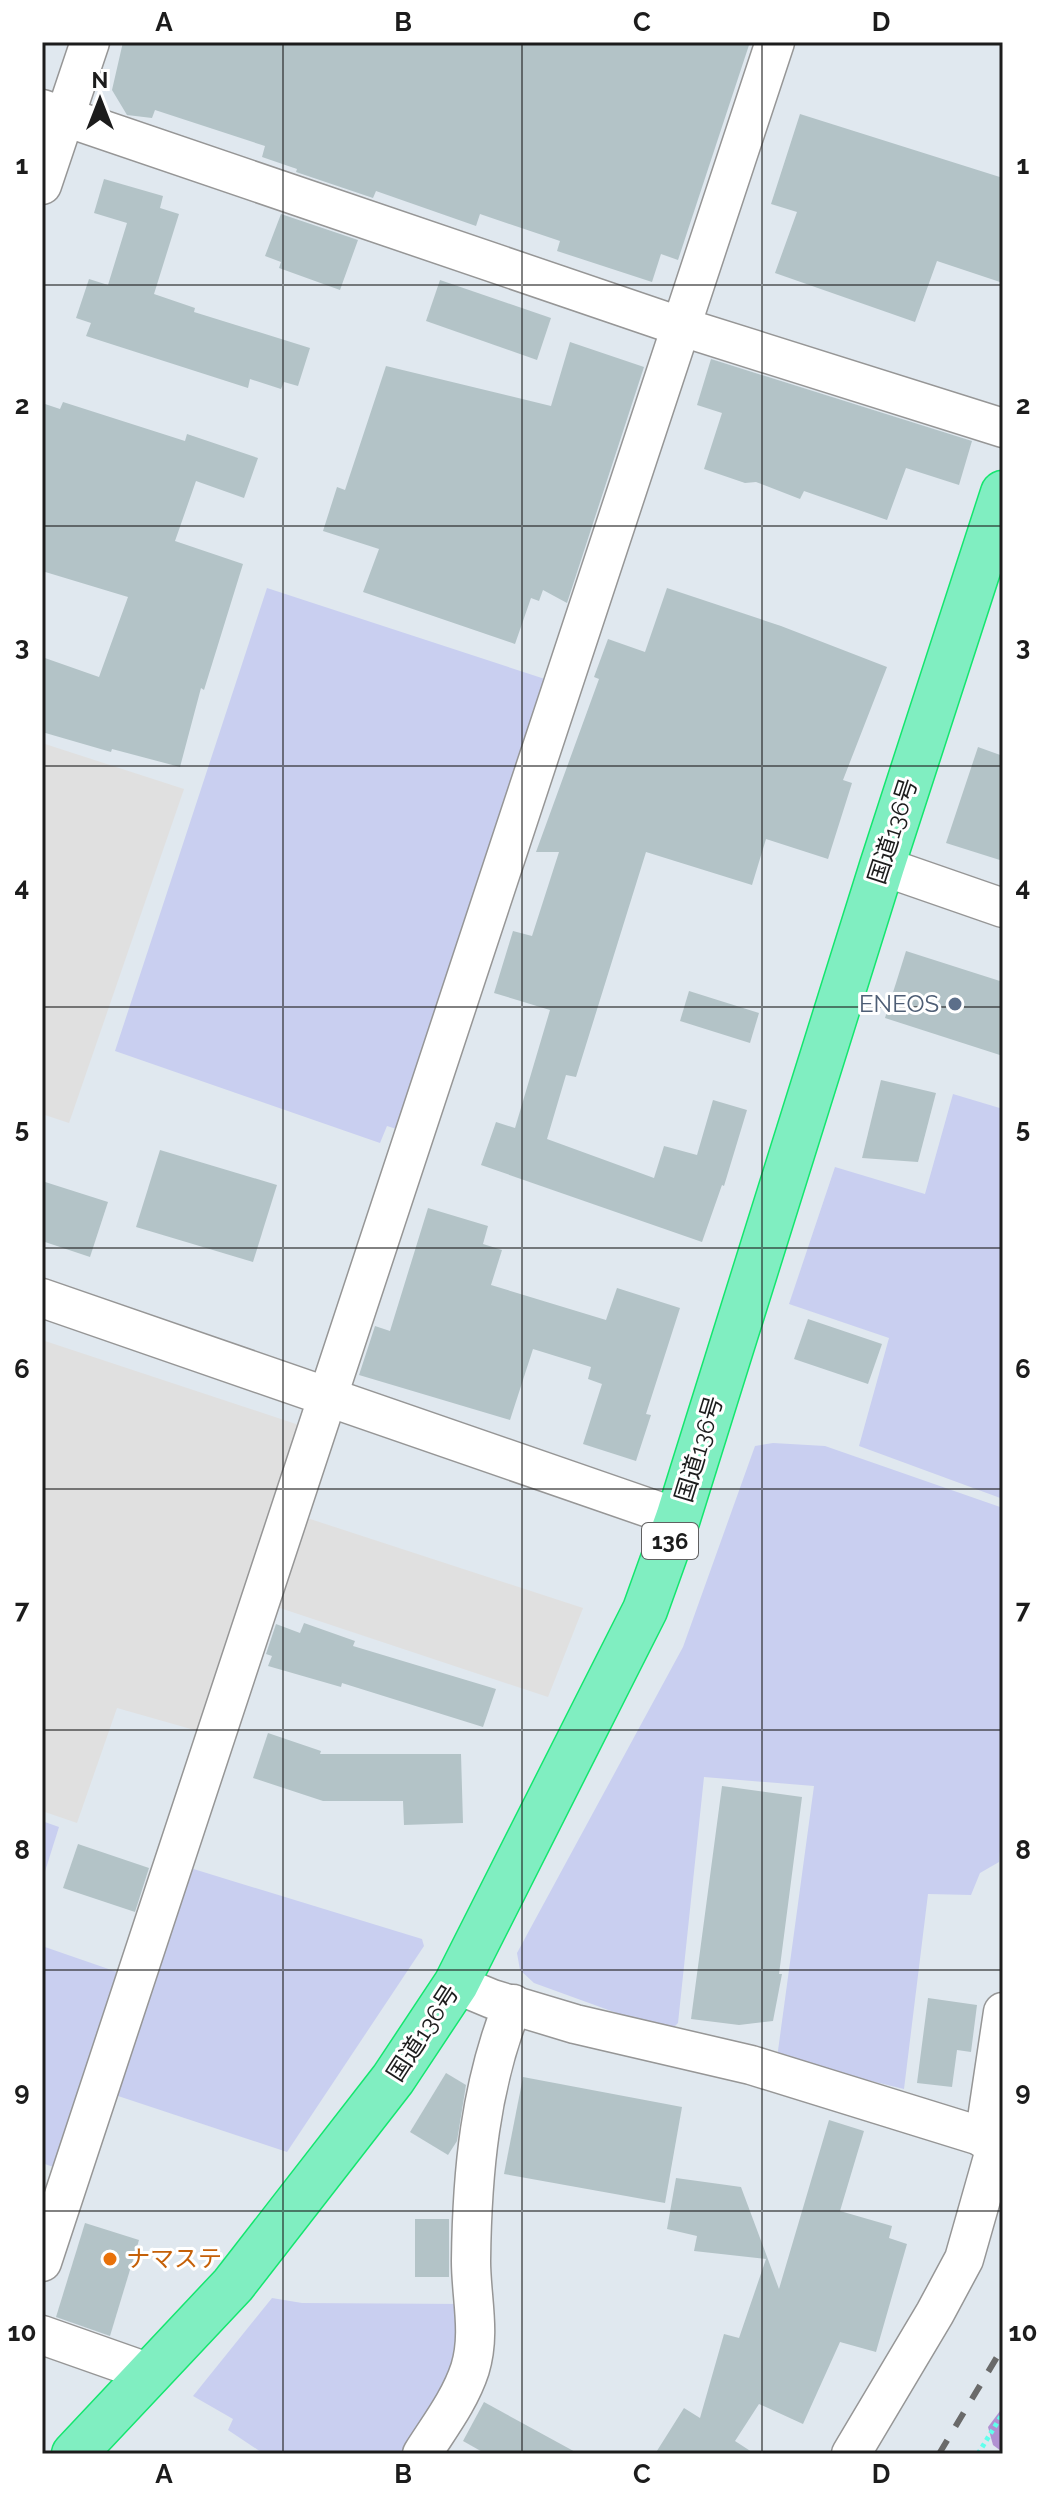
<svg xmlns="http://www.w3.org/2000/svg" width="1045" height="2496" font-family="Raleway,'Noto Sans JP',sans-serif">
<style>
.farmland{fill:#c9cff0}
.forest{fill:#b191d2}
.parking{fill:#e0e0e0}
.building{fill:#b3c3c7}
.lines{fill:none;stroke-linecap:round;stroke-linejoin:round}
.minor-casing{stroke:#969696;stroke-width:41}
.highway-casing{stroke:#14e66f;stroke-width:47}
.path{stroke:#61ffec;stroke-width:5;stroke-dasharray:4 4;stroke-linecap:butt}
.minor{stroke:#fff;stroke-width:38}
.highway{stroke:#80eec1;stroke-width:44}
.rail{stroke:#6a6a6a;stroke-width:6;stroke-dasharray:16 16;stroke-linecap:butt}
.grid{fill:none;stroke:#1c1c1c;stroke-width:2;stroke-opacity:0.55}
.service-dot{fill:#5c6f8a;stroke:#fff;stroke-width:3}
.food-dot{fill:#e8710a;stroke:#fff;stroke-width:3}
.labels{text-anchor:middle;stroke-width:6;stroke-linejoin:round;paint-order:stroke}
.shield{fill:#fff;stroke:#606060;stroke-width:2}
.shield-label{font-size:22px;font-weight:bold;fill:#1c1c1c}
.street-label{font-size:24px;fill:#1c1c1c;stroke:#fff}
.service-label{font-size:24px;fill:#4e5e75;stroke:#fff;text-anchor:end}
.food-label{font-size:24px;fill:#c56008;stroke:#fff;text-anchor:start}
.neatline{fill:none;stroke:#1c1c1c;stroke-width:3}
.grid-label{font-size:26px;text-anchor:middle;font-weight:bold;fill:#1c1c1c}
</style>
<rect width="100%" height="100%" fill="#e0e8ef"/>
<!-- farmland -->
<g class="farmland">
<path d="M267,588L551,681L403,1131L387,1126L380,1143L115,1051Z"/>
<path d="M953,1094L1003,1109V1499L859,1446L889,1338L789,1304L835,1167L925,1194Z"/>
<path d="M773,1443L825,1446L1003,1508V1814L999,1862L980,1873L971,1895L928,1894L904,2089L777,2058L814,1786L704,1777L678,2023L669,2032L534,1983L520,1970L517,1953L683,1647L755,1446Z"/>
<path d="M42,1821L59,1827L42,1881Z"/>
<path d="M187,1867L422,1939L424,1946L287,2152L112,2094Z"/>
<path d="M42,1946L123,1974L59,2169L42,2163Z"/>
<path d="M272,2298L302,2303L466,2304L462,2347L411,2454H264L228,2430L233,2419L193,2396Z"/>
</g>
<!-- forest -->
<path class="forest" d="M1003,2407V2451H1001L993,2445L988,2427Z"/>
<!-- parking -->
<g class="parking">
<path d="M42,743L184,789L69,1123L42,1114Z"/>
<path d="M42,1340L299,1425L198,1731L117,1708L77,1823L42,1811Z"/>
<path d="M301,1516L583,1608L548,1697L274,1606Z"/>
</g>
<!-- building -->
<g class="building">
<path d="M123,42H750L678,260L661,254L652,282L557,251L560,241L480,214L476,226L376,191L373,198L296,172L297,169L262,157L265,146L155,110L152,118L127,115L112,90Z"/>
<path d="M800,114L1003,178V283L937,261L915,322L775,273L797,212L771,204Z"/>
<path d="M104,179L163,196L160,208L179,214L154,294L195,308L194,312L310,348L298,386L284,382L281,389L250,379L248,388L86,336L91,323L76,318L89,279L108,285L127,223L94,213Z"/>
<path d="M281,214L358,240L340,290L279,268L281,262L265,256Z"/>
<path d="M440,280L551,318L537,360L426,321Z"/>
<path d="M570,342L644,367L567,603L543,590L539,601L531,598L515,644L363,592L379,549L323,531L337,487L345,490L386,366L551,406Z"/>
<path d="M711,359L972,441L959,485L906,468L887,520L804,491L800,499L756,482L745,483L704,469L722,413L697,405Z"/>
<path d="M63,402L185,441L187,434L258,458L244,498L196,481L175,541L243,564L204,690L201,688L180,767L112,749L111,752L42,732V657L99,677L128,597L42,571V403L60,409Z"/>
<path d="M667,588L781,626L887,667L843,780L852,783L828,859L766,839L752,885L646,852L576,1077L566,1075L547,1139L654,1178L664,1146L697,1155L713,1100L747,1110L724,1186L722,1185L702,1242L481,1165L496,1122L515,1128L550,1010L494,993L513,931L532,936L559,852H536L599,679L594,677L608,639L645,652Z"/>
<path d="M978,747L1003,756V861L946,843Z"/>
<path d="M906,951L1003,982V1056L885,1018Z"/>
<path d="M689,991L759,1013L750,1043L680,1021Z"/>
<path d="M881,1080L936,1093L918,1162L862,1158Z"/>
<path d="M160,1150L277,1185L253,1262L136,1227Z"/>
<path d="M42,1181L108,1202L90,1257L42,1241Z"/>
<path d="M428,1208L488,1226L483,1244L502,1250L491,1285L606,1320L617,1288L680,1308L646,1414L651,1415L636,1461L583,1444L602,1384L588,1379L591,1367L533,1349L510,1420L359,1375L375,1326L390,1331Z"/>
<path d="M808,1319L882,1344L868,1384L794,1359Z"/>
<path d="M304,1623L355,1641L353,1646L496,1689L483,1727L342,1683L341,1687L268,1666L272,1656L266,1654L276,1624L300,1633Z"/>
<path d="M268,1733L321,1751L320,1754H461L463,1823L404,1825L403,1801H323L253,1778Z"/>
<path d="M722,1786L802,1797L779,1974H782L773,2021L739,2025L691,2019Z"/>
<path d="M78,1844L149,1868L135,1912L63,1888Z"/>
<path d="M928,1998L977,2005L971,2052L957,2050L952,2087L917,2083Z"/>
<path d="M446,2073L466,2085L457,2141L448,2155L410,2132Z"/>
<path d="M523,2077L682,2107L665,2203L504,2174Z"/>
<path d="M829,2120L864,2131L840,2211L892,2226L889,2238L907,2244L876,2352L840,2342L803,2424L759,2404L735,2441L755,2454H655L684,2408L700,2418L724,2334L739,2338L766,2259L694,2251L697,2236L667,2229L676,2178L741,2187L779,2289Z"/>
<rect x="415" y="2219" width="34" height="58"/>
<path d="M85,2223L139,2240L110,2336L56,2317Z"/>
<path d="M484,2402L579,2454H486L463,2441Z"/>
</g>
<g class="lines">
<defs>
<g id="minor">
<path d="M42,109L679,326L1003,428"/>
<path d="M42,185L90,42"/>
<path d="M882,866L1003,908"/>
<path d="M42,1298L678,1518"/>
<path d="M456,1984L492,1999L575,2024L751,2065L1003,2143"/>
<path d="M984,2139L1003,2012"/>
<path d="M42,2262L775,42"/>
<path d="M42,2335L150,2373"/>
<path d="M422,2454C439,2427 460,2400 470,2369C481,2333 471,2297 471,2261C472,2173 480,2086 513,2004"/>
<path d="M851,2454L935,2313L964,2259L997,2143"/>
</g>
<path id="highway" d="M74,2454L233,2285L393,2079L456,1984L645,1610L678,1518L882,866L1003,493"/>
</defs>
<!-- minor casing -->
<use href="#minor" class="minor-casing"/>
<!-- highway casing -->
<use href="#highway" class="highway-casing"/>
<!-- path -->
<path class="path" d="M978,2454L1003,2413"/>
<!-- minor -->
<use href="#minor" class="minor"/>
<!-- highway -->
<use href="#highway" class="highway"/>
<!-- rail -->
<path class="rail" d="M939,2454L1003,2347"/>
</g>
<!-- grid -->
<path class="grid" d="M283,42V2454M522,42V2454M762,42V2454M42,285H1003M42,526H1003M42,766H1003M42,1007H1003M42,1248H1003M42,1489H1003M42,1730H1003M42,1970H1003M42,2211H1003"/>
<!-- markers -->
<circle class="service-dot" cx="955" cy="1004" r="8"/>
<circle class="food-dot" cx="110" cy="2259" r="8"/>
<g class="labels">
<!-- shield labels -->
<rect class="shield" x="642" y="1523" width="56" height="36" rx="6"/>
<g class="shield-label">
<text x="670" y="1549">136</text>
</g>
<!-- street labels -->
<g class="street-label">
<text transform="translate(893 831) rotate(-72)" y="8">国道136号</text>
<text transform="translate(699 1449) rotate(-73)" y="8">国道136号</text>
<text transform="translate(423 2033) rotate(-57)" y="8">国道136号</text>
</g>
<!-- service labels -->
<g class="service-label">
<text x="939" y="1012">ENEOS</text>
</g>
<!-- food labels -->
<g class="food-label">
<text x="126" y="2267">ナマステ</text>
</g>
</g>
<!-- border -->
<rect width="1045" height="2496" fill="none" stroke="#ffffff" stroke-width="88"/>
<!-- north arrow -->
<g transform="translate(100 100)" stroke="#ffffff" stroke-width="6" paint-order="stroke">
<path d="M0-6L14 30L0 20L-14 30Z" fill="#1c1c1c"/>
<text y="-12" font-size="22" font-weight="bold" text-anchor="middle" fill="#1c1c1c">N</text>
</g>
<rect x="44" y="44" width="957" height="2408" class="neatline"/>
<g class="grid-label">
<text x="164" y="31">A</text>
<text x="403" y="31">B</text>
<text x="642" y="31">C</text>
<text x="881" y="31">D</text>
<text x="22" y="174">1</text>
<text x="1023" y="174">1</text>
<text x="22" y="414">2</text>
<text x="1023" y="414">2</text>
<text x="22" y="655">3</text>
<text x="1023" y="655">3</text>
<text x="22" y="896">4</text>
<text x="1023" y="896">4</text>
<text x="22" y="1137">5</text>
<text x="1023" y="1137">5</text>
<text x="22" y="1378">6</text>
<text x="1023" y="1378">6</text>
<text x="22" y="1618">7</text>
<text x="1023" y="1618">7</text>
<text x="22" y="1859">8</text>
<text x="1023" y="1859">8</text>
<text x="22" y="2100">9</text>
<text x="1023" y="2100">9</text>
<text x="22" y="2341">10</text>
<text x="1023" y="2341">10</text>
<text x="164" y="2483">A</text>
<text x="403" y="2483">B</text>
<text x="642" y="2483">C</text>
<text x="881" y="2483">D</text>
</g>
</svg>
